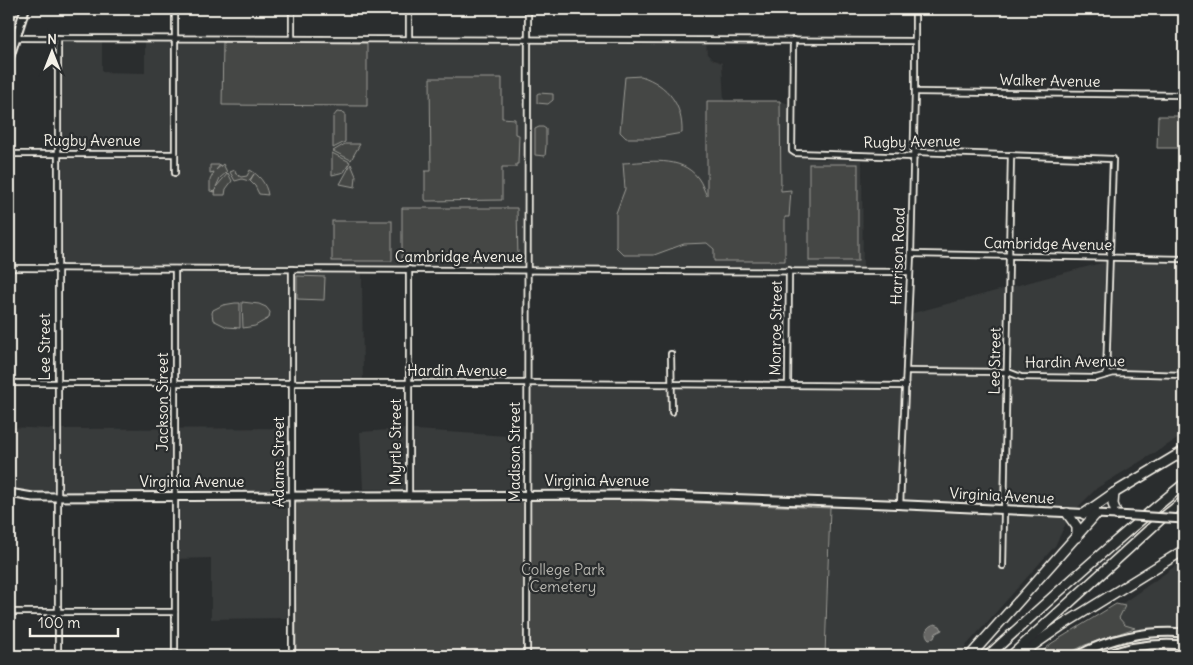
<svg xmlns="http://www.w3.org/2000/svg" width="1193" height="665" font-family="Delius,sans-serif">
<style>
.built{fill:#373a3a}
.green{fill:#444645;stroke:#9c9c96}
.water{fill:#676866;stroke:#9f9f9a}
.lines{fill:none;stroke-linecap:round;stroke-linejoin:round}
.street-casing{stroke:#f4f1e8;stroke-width:8}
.secondary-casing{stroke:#f4f1e8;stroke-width:11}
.highway-casing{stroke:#f4f1e8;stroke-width:12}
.street{stroke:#2a2d2e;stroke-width:4.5}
.secondary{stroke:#2a2d2e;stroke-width:7}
.highway{stroke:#2a2d2e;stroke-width:9}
.rail{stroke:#f4f1e8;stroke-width:2}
.secondary-bridge-casing{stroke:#f4f1e8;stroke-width:11;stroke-linecap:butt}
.secondary-bridge{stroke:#2a2d2e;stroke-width:7}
.labels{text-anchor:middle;stroke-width:4.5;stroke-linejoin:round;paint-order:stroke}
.street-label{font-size:15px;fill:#f4f1e8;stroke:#2a2d2e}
.park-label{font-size:15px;fill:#b6b5af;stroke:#2a2d2e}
</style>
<rect width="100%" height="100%" fill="#2a2d2e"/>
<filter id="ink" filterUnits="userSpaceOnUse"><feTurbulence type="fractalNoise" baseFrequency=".02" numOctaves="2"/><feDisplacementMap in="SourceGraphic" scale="10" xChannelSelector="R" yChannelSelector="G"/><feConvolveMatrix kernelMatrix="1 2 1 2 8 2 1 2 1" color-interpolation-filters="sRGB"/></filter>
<g filter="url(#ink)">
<!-- built -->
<g class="built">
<path d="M58,38H102V72L145,73V38L706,40L707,54L712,59L722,63L724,101H780L790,104L793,146L795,153L807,159L862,160L863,271L362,269L363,383H175V269L58,268Z"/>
<path d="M1116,259L1184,262V435L1097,488L1070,515L1055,546L957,656H826L831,497L363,489L360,432L402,429L524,437V387L902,386L913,313Z"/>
<path d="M9,427L49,429L295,428V448L290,489L288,618L211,619V558L178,559V493H22L9,489Z"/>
<path d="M1184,560V647H1149L1086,629Z"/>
</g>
<!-- green -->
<g class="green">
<path d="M223,42L367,43V106L222,105Z"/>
<path d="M641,76C668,85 683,105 682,133L654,138H626L620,132L625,77Z"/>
<path d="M430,78H502V118L515,119V134L519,135L518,164H516V167H502V200L426,201L425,199V171H431Z"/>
<path d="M539,93L553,94V100L548,104L537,103V94Z"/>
<path d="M1182,100H1184V148H1157L1158,116H1181Z"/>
<path d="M707,101H780L781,191L791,190L789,217H785V261H714V249L707,243L684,244L654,255H624L616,247V213L625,189L623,163C648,162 681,155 698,178C702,183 704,191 707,196Z"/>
<path d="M337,112L345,113V142L333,148V117Z"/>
<path d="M539,127H543L546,129V146L545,156L535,155V129Z"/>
<path d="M345,144H360L351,160L333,151Z"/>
<path d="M332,153L350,162L344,172L332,175Z"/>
<path d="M223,164L227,172L220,178L216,187L228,173L232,181L226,189L225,195H215L216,188L215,192L210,191V180L214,172L210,173V165H220L216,170Z"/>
<path d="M351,164L356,176L355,187L340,184Z"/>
<rect x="809" y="164" width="49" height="97"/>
<path d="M235,170L236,174L241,177L247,176L250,170C259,175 266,183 268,195L259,194L255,186L250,181L254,174L249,181L242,179L235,181L230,172Z"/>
<path d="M402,208H517L518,260H402Z"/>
<rect x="332" y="221" width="60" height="40"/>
<path d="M297,276L325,277L324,300L297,299Z"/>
<path d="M242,302L259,304L266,307L270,312L269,318L255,326L243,328Z"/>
<path d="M235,303H240V328L227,327L213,320L212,313L213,310L223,305Z"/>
<path d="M583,500L649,501L830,508L825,656H296L295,502Z"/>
<path d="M1116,604L1125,606L1119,618L1125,625L1135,628L1085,645L1063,656H1037L1052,643Z"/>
</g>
<!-- water -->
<path class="water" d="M935,624L940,626L942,630L936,633L934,638L929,639C923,633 927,626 935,624Z"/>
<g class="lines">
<defs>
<g id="street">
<path d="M175,9V38"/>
<path d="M16,38L915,41"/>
<path d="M292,38V9"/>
<path d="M409,39V9"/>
<path d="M793,40L792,151L795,153L914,157L917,152L1113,159L1106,375"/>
<path d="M915,92L1184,95"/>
<path d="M9,154H175"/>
<path d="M175,173V40"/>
<path d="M911,254L1184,259"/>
<path d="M9,268L910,272"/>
<path d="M292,269V656"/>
<path d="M671,354L672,412"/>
<path d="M906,371L1008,372L1021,377L1096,378L1114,373L1184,375"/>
<path d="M9,383H528L906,386"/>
<path d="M788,385L789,270"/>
<path d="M409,495V269"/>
<path d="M900,505L911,254L915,92V9"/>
<path d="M1003,566L1011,155"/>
<path d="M9,612H175"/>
<path d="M58,656V38"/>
<path d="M175,656V269"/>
<path d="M527,656L528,9"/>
</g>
<g id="secondary">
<path d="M9,59L25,9"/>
<path d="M9,493L33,497L635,495L886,504L1117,515"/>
<path d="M1077,656C1108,638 1148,630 1184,633"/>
<path d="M1105,656C1129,646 1158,643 1184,645"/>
</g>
<g id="highway">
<path d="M1114,493L1113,504L1117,515"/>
<path d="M1067,513L1077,527V537"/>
<path d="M1084,514L1114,493L1184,451"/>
<path d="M1022,653L1061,626L1184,550"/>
<path d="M970,656L1096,514"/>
<path d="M988,656C1052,597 1116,539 1184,484"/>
<path d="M1011,656L1161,519L1184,501"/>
</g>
</defs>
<!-- street casing -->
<use href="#street" class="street-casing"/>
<!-- secondary casing -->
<use href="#secondary" class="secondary-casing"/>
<!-- highway casing -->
<use href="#highway" class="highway-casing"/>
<!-- street -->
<use href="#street" class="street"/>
<!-- secondary -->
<use href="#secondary" class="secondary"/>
<!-- highway -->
<use href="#highway" class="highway"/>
<!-- rail -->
<path class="rail" d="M9,30L16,9"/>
<defs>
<path id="secondary-bridge" d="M1117,515L1184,519"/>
</defs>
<!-- secondary-bridge casing -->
<use href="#secondary-bridge" class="secondary-bridge-casing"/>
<!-- secondary-bridge -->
<use href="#secondary-bridge" class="secondary-bridge"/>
</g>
</g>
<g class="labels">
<!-- street labels -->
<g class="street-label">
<text transform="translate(1050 81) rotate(1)" y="5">Walker Avenue</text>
<text x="92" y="146">Rugby Avenue</text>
<text transform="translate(912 142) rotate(-1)" y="5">Rugby Avenue</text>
<text transform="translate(1048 244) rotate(1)" y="5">Cambridge Avenue</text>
<text transform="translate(898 256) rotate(-88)" y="5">Harrison Road</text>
<text x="459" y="262">Cambridge Avenue</text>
<text transform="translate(776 328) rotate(-89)" y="5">Monroe Street</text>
<text transform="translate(45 347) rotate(-90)" y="5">Lee Street</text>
<text transform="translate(995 361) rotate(-89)" y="5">Lee Street</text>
<text transform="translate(1075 362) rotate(-1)" y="5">Hardin Avenue</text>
<text x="457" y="376">Hardin Avenue</text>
<text transform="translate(163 402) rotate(-90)" y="5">Jackson Street</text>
<text transform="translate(396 442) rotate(-90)" y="5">Myrtle Street</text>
<text transform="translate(515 452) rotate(-90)" y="5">Madison Street</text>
<text transform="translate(279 462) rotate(-90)" y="5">Adams Street</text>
<text x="597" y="486">Virginia Avenue</text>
<text x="192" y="487">Virginia Avenue</text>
<text transform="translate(1002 496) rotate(3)" y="5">Virginia Avenue</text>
</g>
<!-- park labels -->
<g class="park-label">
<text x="563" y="575">College Park<tspan x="563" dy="17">Cemetery</tspan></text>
</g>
</g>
<!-- margin -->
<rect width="1193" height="665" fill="none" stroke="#2a2d2e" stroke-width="30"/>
<rect x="15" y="15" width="1163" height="635" fill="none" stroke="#f4f1e8" stroke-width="2" filter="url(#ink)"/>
<!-- north arrow -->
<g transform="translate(52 52)" stroke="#2a2d2e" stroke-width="4" paint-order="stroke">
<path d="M0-4L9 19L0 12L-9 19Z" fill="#f4f1e8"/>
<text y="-8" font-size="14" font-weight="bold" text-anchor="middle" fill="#f4f1e8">N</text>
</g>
<!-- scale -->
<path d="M30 628v8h88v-8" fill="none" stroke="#f4f1e8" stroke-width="2.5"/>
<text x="38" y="628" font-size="15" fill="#f4f1e8" stroke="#2a2d2e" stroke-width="4" paint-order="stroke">100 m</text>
</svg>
